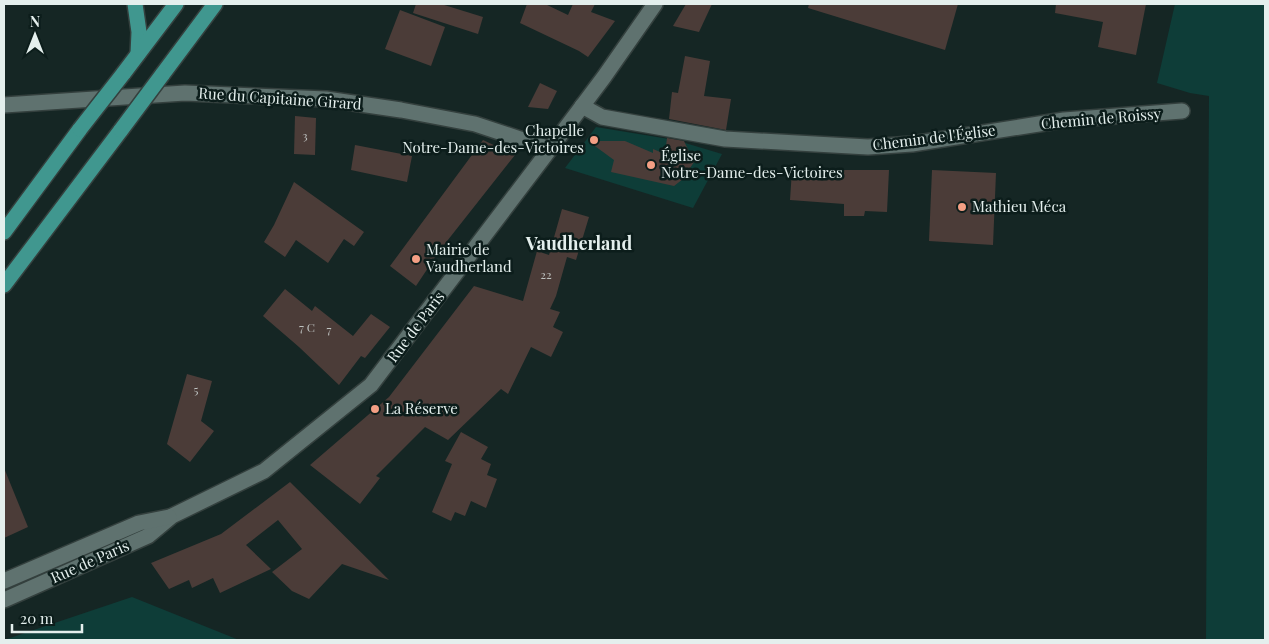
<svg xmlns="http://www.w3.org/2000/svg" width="1269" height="644" font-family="'Playfair Display',serif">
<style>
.green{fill:#0e3d38}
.building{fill:#4b3c38}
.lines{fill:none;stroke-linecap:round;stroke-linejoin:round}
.street-casing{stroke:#34403e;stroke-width:18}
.secondary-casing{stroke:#34403e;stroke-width:18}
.primary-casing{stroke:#34403e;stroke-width:18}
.street{stroke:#5f726f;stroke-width:15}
.secondary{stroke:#5f726f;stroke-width:15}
.primary{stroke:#40978f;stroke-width:15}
.primary-bridge-casing{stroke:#34403e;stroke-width:18;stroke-linecap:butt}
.primary-bridge{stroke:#40978f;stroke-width:15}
.poi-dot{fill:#f39f84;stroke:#0c1d1b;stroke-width:2}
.labels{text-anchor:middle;stroke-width:5;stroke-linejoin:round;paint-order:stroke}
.number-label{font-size:12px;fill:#bec2c0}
.street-label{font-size:15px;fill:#e4efed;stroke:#0c1d1b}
.poi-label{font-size:15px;fill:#e4efed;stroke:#0c1d1b;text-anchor:start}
.quarter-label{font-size:18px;font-weight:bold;fill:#e4efed;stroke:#0c1d1b}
</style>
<rect width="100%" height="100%" fill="#152624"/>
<!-- green -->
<g class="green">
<path d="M1175,4H1265V640H1206L1209,96L1190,93L1157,83Z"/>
<path d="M596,127L675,140L722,154L693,208L565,168Z"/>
<path d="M132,597L239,640H4Z"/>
</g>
<!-- building -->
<g class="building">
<path d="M416,4H441L483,17L478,34L413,13Z"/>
<path d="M527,4H545L568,15L573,4H595L591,12L615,21L588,57L579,51L520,23Z"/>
<path d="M686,4H712L699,32L673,26Z"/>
<path d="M809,4H958L945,50L808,8Z"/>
<path d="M1056,4H1146L1136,55L1098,47L1103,22L1055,13Z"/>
<path d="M400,10L445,27L431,66L385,49Z"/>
<path d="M685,56L710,61L704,96L731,99L726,130L669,119L672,92L678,93Z"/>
<path d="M540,83L557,91L548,109L528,107Z"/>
<path d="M295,116L316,118L315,155L294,154Z"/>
<path d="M667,138L684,141L694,162L683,179L674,186L611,172L614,160L588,141H625L653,153V149L665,154Z"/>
<path d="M483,140L515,155L440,250L416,286L390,266Z"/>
<path d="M355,145L412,156L407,182L351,170Z"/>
<path d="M792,170L834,173V170H889L887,212L865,211L864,216H844V204L790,200Z"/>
<path d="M932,170L996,173L993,245L929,241Z"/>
<path d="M294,182L364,232L354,246L344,239L328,263L296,240L285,257L264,242L274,225Z"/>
<path d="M562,209L589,217L576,260L567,257L556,296L550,309L560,312L553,327L563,332L551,357L531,347L508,394L501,389L448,440L425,427L376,476L380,478L360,504L310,465L389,397L474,286L523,301L537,251L549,255Z"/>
<path d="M285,289L312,311L315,306L353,336L371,314L390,327L365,358L361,356L339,385L299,347L263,316Z"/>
<path d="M187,374L212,381L201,421L214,431L190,462L167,444Z"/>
<path d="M461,432L488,447L481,459L491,464L487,475L497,479L486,508L471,501L465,516L455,512L451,521L432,512L452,464L445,461Z"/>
<path d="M4,468L28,527L4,538Z"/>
<path d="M290,482L389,580L342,564L309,599L292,591L272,572L302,549L278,520L246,545L271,569L220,593L213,578L192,588L189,580L169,589L151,563L221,534Z"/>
</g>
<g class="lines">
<defs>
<g id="street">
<path d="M582,106L602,117L725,139L868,147L912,144L1064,120L1182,111"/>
<path d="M550,149L604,77L655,4"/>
</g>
<g id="secondary">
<path d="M4,105L185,93L326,99L401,110L475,124L550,149L371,385L264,471L172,516L148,536L4,600"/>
<path d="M4,581L139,523L169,517"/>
</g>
<g id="primary">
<path d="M135,4L139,32L138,54"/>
<path d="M123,74L176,4"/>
<path d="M162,75L215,4"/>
<path d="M4,232L80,129"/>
<path d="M4,285L121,130"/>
</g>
</defs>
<!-- street casing -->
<use href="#street" class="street-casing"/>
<!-- secondary casing -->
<use href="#secondary" class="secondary-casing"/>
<!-- primary casing -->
<use href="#primary" class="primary-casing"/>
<!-- street -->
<use href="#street" class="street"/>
<!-- secondary -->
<use href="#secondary" class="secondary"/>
<!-- primary -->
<use href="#primary" class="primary"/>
<defs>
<g id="primary-bridge">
<path d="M80,129L123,74"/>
<path d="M121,130L162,75"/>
</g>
</defs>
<!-- primary-bridge casing -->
<use href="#primary-bridge" class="primary-bridge-casing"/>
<!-- primary-bridge -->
<use href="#primary-bridge" class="primary-bridge"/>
</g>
<!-- markers -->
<g class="poi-dot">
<circle cx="594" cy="140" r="5"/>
<circle cx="651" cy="165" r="5"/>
<circle cx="962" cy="207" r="5"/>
<circle cx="416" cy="259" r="5"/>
<circle cx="375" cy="409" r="5"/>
</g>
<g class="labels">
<!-- number labels -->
<g class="number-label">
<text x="305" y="140">3</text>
<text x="546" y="279">22</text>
<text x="307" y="332">7 C</text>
<text x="329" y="334">7</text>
<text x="196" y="394">5</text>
</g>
<!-- street labels -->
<g class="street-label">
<text transform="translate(280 99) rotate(4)" y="5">Rue du Capitaine Girard</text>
<text transform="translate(1101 119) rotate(-5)" y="5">Chemin de Roissy</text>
<text transform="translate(934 138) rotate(-7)" y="5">Chemin de l'Église</text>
<text transform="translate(416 327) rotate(-53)" y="5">Rue de Paris</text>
<text transform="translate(90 562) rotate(-24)" y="5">Rue de Paris</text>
</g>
<!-- poi labels -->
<g class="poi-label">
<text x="584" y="136" text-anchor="end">Chapelle<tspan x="584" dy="17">Notre-Dame-des-Victoires</tspan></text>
<text x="661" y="161">Église<tspan x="661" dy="17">Notre-Dame-des-Victoires</tspan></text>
<text x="972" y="212">Mathieu Méca</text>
<text x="426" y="255">Mairie de<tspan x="426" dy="17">Vaudherland</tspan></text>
<text x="385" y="414">La Réserve</text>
</g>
<!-- quarter labels -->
<g class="quarter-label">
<text x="579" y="250">Vaudherland</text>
</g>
</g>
<!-- border -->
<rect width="1269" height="644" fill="none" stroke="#e4efed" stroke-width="10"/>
<!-- north arrow -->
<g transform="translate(35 35)" stroke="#0c1d1b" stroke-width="4" paint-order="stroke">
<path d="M0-4L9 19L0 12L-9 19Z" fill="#e4efed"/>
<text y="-8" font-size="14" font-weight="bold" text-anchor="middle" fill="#e4efed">N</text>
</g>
<!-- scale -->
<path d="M12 624v8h70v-8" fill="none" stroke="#e4efed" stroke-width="2.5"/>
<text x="20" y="624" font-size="15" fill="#e4efed" stroke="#0c1d1b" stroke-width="4" paint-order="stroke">20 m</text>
</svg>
